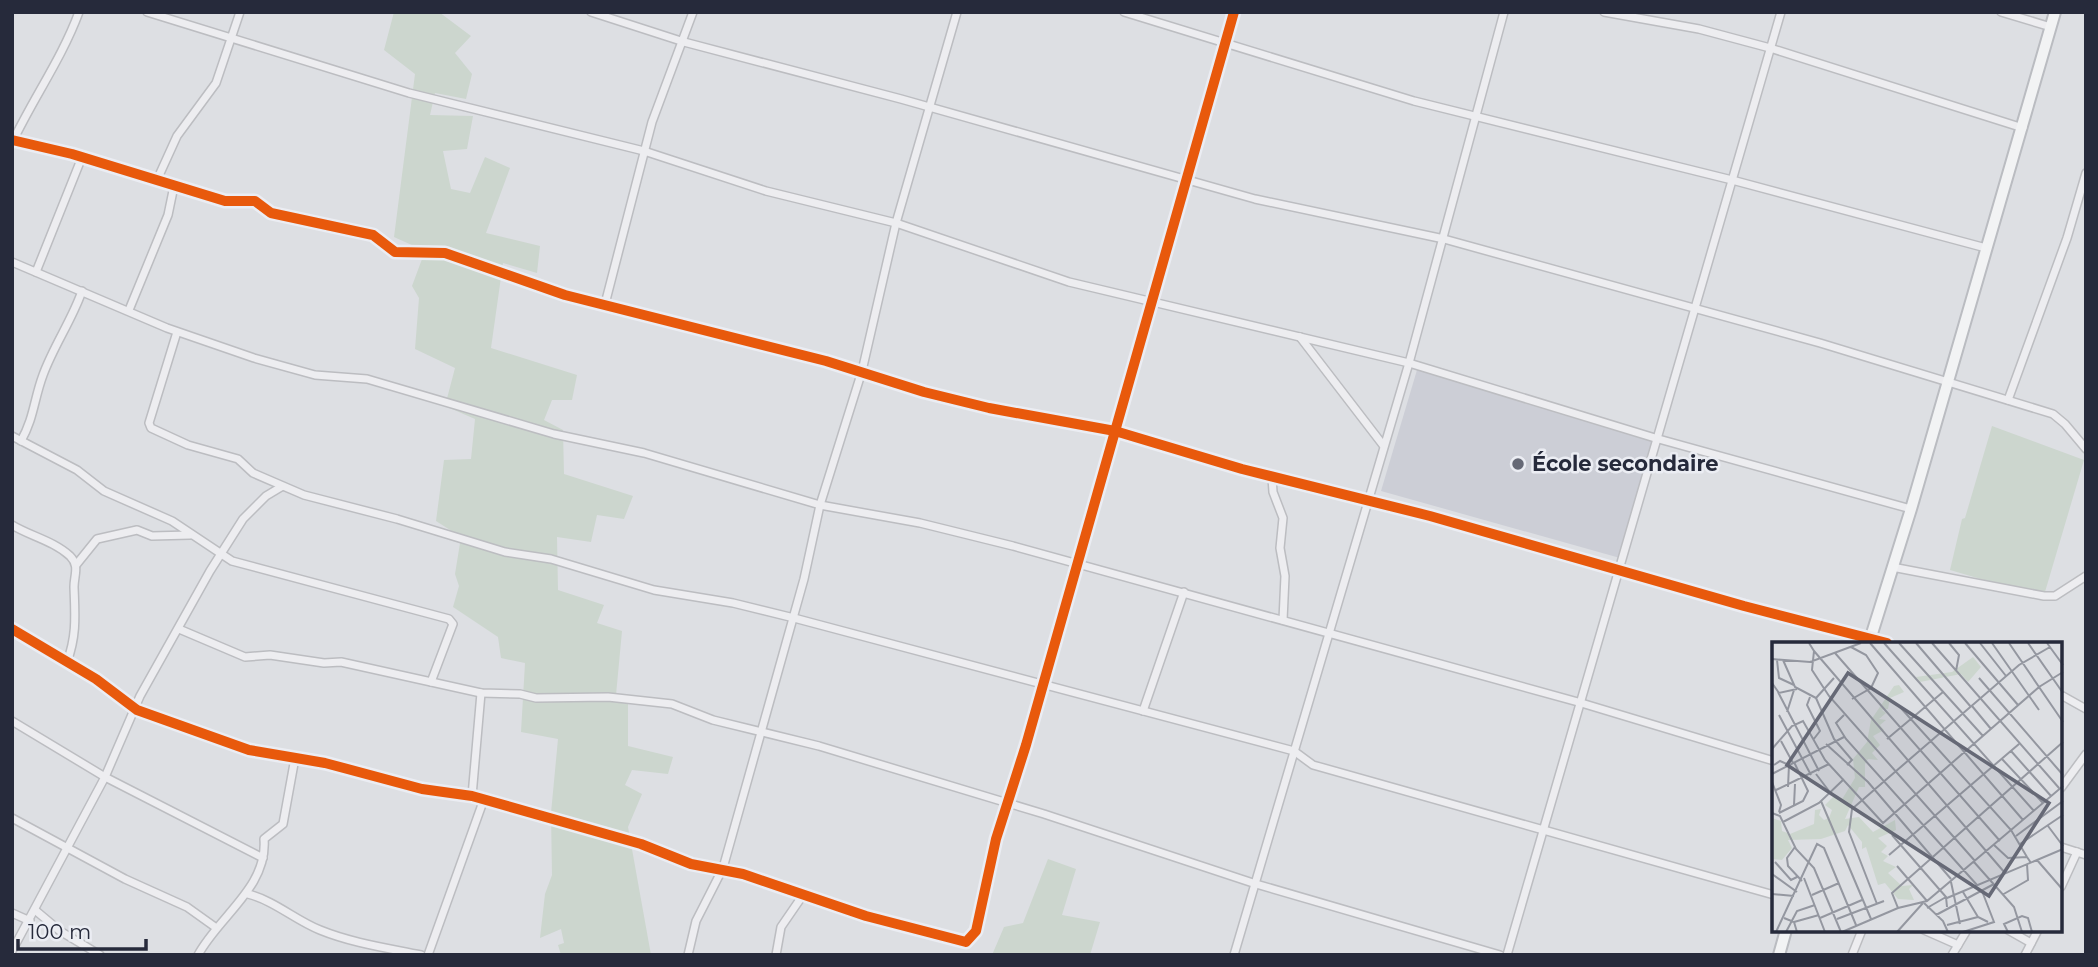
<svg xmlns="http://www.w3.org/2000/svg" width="2098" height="967" font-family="Montserrat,sans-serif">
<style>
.built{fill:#ccced6}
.grass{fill:#ccd6ce}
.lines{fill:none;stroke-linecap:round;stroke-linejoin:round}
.street-casing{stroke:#bcbdc1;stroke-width:10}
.primary-casing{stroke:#babcc1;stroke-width:14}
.street{stroke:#ededf0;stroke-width:7}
.primary{stroke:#f2f3f4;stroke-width:10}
.cycleway-casing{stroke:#ebedf3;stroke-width:15}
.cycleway{stroke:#e8590c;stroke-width:10}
.poi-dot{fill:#666976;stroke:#ebedf3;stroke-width:2.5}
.labels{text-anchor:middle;stroke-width:5;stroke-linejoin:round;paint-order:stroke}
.poi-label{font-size:21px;font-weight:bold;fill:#262a3b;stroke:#ebedf3;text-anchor:start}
.inset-road{fill:none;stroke:#9497a0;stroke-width:2}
.view{fill:#666976;fill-opacity:0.15;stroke:#666976;stroke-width:3.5}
.inset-edge{fill:none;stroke:#262a3b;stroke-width:3.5}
</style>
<rect width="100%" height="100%" fill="#dddfe3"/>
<!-- built -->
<path class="built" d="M1417,370L1655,438L1620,558L1381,491Z"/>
<!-- grass -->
<g class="grass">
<path d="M394,12H439L471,36L455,53L472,74L466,99L435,93L430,115L473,116L467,149L443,151L451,189L470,193L485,157L510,168L486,233L540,246L537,273L503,263L491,348L577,375L572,400H552L544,420L563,430L564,474L633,496L624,519L597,515L591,542L557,537L558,590L604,605L597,623L622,631L616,695L628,702V746L673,757L668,774L632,770L625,785L642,794L628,827L651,955H561L558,945L564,943L561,929L540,938L545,894L552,875L551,813L558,739L521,732L525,663L501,658L498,637L453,607L459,586L455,574L461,537L436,521L444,460L471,459L475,419L445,406L455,368L415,349L419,298L412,286L425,251L394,237L415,74L384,50Z"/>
<path d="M1992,426L2084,460L2045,592H2025L1950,570L1962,519L1965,518Z"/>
<path d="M1048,859L1076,869L1062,915L1100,922L1090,955H992L1004,927L1023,923Z"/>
</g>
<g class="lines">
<defs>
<g id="street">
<path d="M147,12L409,93L644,151L766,191L896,223L1069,282L1409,363L1655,438L1911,509"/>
<path d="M591,12L684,42L901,99L1255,199L1444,239L1820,343L2053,414L2065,424L2086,449"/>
<path d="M1124,12L1414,101L1732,180L1986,248"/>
<path d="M1604,12L1699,29L1770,48L2023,128"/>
<path d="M2001,12L2051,27"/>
<path d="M12,140L72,154L225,201H255L271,213L373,235L395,252L445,253L565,295L826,361L924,392L989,408L1115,431L1242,469L1430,516L1744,606L1887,643"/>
<path d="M13,141C34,97 62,58 79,12"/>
<path d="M157,180L177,136L216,83L240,12"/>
<path d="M12,262L167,328L254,358L315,375L367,379L554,434L644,453L820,505L920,523L1013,546L1578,702L1774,761"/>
<path d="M36,272L82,157"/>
<path d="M605,304L652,122L693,12"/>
<path d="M129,310L168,215L174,186"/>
<path d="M177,332L149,423L151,428L188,445L238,459L253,473L304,495L397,519L505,552L551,559L654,590L733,603L794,618L1294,751L1313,765L1774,895"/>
<path d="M1300,337L1383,445"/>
<path d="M2008,400L2067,238L2086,173"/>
<path d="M12,436L77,470L104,491L172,521L232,561L449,619L453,624L431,682"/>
<path d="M21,441C34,418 34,399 43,375C54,345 72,320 82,291"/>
<path d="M1272,477L1273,492L1283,518L1280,548L1285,576L1283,620"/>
<path d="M12,525C30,536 54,541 70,556C80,566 74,575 74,587C75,615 77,635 67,662"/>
<path d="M76,565L97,539L137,530L152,536L190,535"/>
<path d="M1892,567L2044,596H2055L2086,576"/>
<path d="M12,629L96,679L137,710L249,750L325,763L422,789L472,796L641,844L691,864L743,874L866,916L966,942L976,931L996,839L1026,745L1234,12"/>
<path d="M179,629L245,657L270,655L324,663L341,662L481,693L520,694L536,698L608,697L672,704L713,720L819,746L1044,814L1256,884L1500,955"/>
<path d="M2061,695L2086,709"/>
<path d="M1143,711L1184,592"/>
<path d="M12,721L105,777L263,858"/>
<path d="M2061,788L2086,754"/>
<path d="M472,796L481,693"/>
<path d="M12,818L125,879L187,907L215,927"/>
<path d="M2061,847L2086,855"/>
<path d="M2061,887L2077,852"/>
<path d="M248,894C275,901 295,920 320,930C352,943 387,948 421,955"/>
<path d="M35,910L60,931L100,955"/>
<path d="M12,913L30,921"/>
<path d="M1924,930L1958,945"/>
<path d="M2008,930L2031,943"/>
<path d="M12,951L105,777L140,696L210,571L243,519L266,496L281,487"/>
<path d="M198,955C219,916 268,887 264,839L283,824L295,758"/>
<path d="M428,955L484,799"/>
<path d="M688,955L696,921L723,868L804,579L820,505L862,371L896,223L957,12"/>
<path d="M776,955L781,927L803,895"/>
<path d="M1234,955L1409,363L1504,12"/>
<path d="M1507,955L1781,12"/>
<path d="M1852,955L1862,930"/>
<path d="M1952,955L1967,930"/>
<path d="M2025,955L2038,930"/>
</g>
<g id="primary">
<path d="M1869,643L1911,509L2055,12"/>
<path d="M1779,955L1786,930"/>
</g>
</defs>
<!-- street casing -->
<use href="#street" class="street-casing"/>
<!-- primary casing -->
<use href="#primary" class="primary-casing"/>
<!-- street -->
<use href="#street" class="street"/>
<!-- primary -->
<use href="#primary" class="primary"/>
<defs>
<g id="cycleway">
<path d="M12,140L72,154L225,201H255L271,213L373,235L395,252L445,253L565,295L826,361L924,392L989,408L1115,431L1242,469L1430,516L1744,606L1887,643"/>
<path d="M12,629L96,679L137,710L249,750L325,763L422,789L472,796L641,844L691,864L743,874L866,916L966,942L976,931L996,839L1026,745L1234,12"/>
</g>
</defs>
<!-- cycleway casing -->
<use href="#cycleway" class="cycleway-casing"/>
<!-- cycleway -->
<use href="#cycleway" class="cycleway"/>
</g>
<!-- markers -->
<circle class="poi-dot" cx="1518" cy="464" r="7"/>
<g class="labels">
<!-- poi labels -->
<g class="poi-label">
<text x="1532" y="471">École secondaire</text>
</g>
</g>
<!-- overview -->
<g transform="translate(1772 642)">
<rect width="290" height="290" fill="#dddfe3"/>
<path d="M201,15L209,25L196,40L189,32L148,40L144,35L180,30ZM127,43L132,50L118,56L116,67L110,68L114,71L107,77L114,78L108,83L112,88L101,94L108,103L100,111L106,118L96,117L93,122V145H87L73,177L87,175L101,190L123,178L124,188L106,196L115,204L109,210L116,214L111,219L124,225L116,231L130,244L141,243L137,247L142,258L126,257L113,241L106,243L94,205L90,207V200L76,183L73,189L49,197L16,198L20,206L10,218L0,217V176L9,179L10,189L18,192L42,182L43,168L49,167L47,173L52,178L57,176L60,168L53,163L62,154L69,159L83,136L81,117L95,100L99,78L122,44Z" fill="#ccd6ce"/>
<path class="inset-road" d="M37,1L42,9L40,28L57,54L203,219M98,1L251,178M112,1L262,169M127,1L211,94M144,1L199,65M160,1L287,146M177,1L187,13L184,29M193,1L246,63M208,1L234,34M220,1L267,68M237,1L291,80M256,1L291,51M275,1L291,23M79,5L94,13L106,31L99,46L80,57M42,9L233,231M63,11L228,199M0,17L38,20L89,1M5,18L7,36L22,43M11,18L23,45L44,56M207,36L291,133M0,41L7,51L25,47M6,50L47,129M38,55L35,63L48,89L41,98M44,56L62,97L80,118L75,123M44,56L62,36M200,64L219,87M128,65L239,188L255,215M15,70L22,48M7,73L39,133M72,73L64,81L74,97L205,243M115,97L171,50M9,99L21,121M54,102L96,140L179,237M0,107L20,84L31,79L53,118L111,181L267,45L291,30M239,109L279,154M230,117L271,161M2,123L8,119L17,123L16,145M0,132L72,95M44,132L57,149M0,140L9,163L7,170M4,148L57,122M49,159L99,277M22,163L23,142M0,171L8,174L24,207L42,226L69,290M7,171L31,159L36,149L22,120M11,180L47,161L72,137M276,184L291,204M120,193L174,255L175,265M244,194L291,159M248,202L291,173M222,203L236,216L255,215L259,221M23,205L15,216L16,224L30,239M117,213L247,102M265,218L291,248M3,220L19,238L25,235M202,220L242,265L250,290M125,224L155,259M0,232L25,250M32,236L53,290M179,240L188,282M191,250L206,275L216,280M0,252L22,254M40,253L67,241M230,253L256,238L255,222M175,256L291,207M152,261L171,279L176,290M105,262L77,190L80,167L247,23L278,5M126,266L120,251L291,100M155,266L174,255M164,273L222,242M12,276L22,280L25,290M48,276L90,258M65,277L112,259M22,280L47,273M175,283L206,275M4,290L45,202L52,206L84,283M14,290L25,269L43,263M70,290L126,266L155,259L291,144M125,290L151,261M191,290L222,280L210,249M236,290L232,282L250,274L256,276L260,290"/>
<path class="view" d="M76,31L277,161L217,254L15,123Z"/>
<rect width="290" height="290" class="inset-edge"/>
</g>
<!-- border -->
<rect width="2098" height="967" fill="none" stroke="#262a3b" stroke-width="28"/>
<!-- scale -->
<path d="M18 939v10h128v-10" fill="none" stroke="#262a3b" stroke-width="3.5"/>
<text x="28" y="939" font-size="21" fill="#262a3b" stroke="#ebedf3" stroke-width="5" paint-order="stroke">100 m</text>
</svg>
